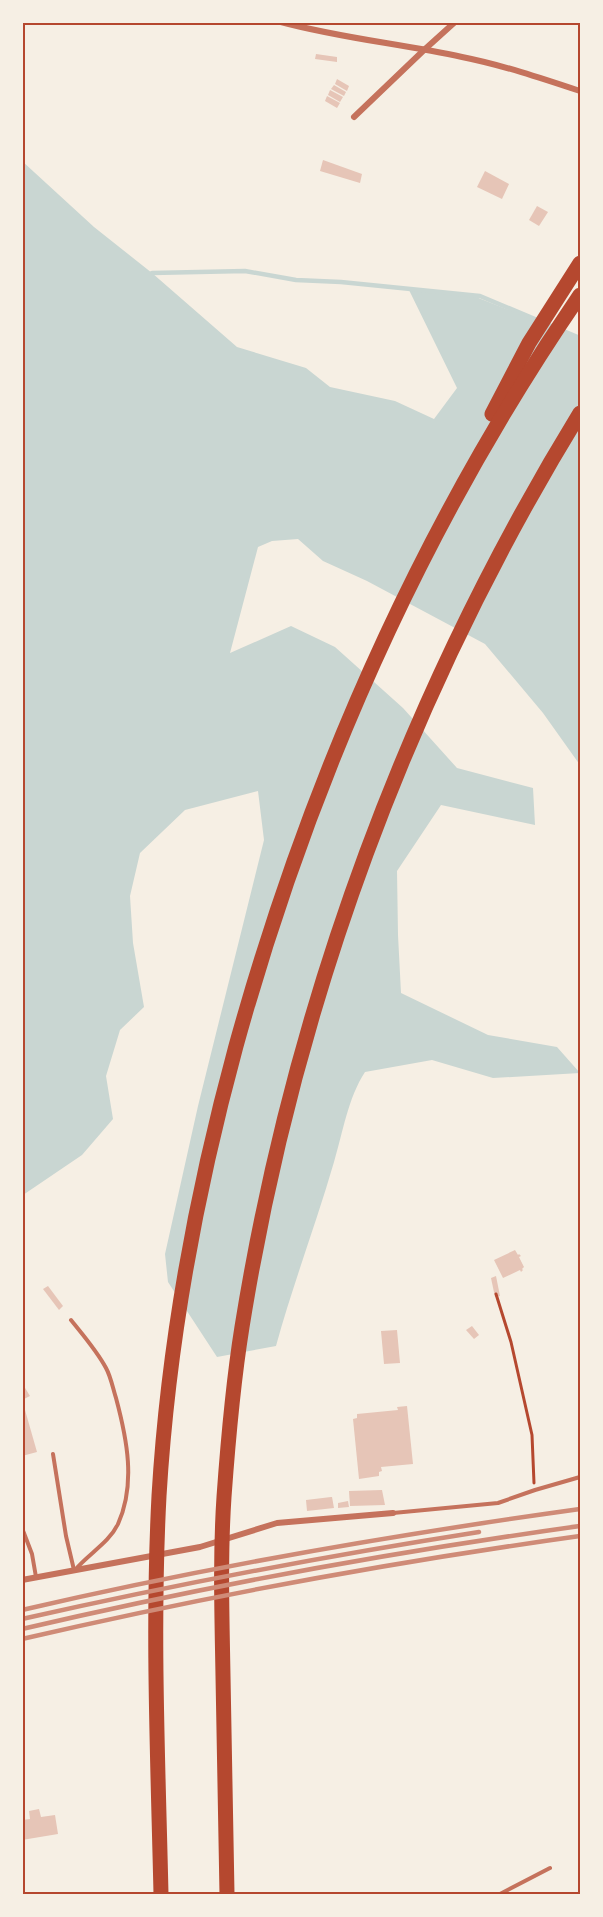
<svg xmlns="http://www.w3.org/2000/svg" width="603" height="1917" font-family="Poppins,sans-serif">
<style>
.water{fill:#c9d6d2}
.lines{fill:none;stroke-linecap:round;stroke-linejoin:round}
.stream{stroke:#c9d6d2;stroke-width:4.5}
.building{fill:#e6c5b7}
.path{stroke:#b5482f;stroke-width:3}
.service{stroke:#c5725c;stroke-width:4}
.minor{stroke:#c5725c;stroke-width:6}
.motorway{stroke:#b5482f;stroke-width:15}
.rail{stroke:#cf8b77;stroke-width:4.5}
.neatline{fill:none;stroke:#b5482f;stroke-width:2}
</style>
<rect width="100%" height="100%" fill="#f6efe4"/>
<!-- water -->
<path class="water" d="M22,161L94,227L152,273L237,347L306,368L330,387L395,401L434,419L457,388L409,290L471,295L580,338V765L543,713L485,644L367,581L323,561L298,539L272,541L258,547L230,653L291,626L335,647L403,708L457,768L533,788L535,825L441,805L397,871L398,935L401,993L488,1035L557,1047L580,1073L493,1078L432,1060L365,1072C348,1098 343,1132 334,1162C316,1224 293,1284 276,1346L217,1357L168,1282L165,1254L198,1106L264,840L258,791L185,810L140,853L130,896L133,943L144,1007L120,1030L106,1076L113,1119L82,1155L23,1195Z"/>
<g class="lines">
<!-- stream -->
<path class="stream" d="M152,273L245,271L296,280L341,282L480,296L580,338"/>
</g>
<!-- building -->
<g class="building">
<path d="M316,54L337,57V62L315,59Z"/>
<path d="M337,79L349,86L347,91L335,84Z"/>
<path d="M334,85L346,92L344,96L331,89Z"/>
<path d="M330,90L343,97L340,102L328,95Z"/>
<path d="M327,96L340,103L337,108L325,101Z"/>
<path d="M323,160L362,174L360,183L320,171Z"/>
<path d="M485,171L509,184L502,199L477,187Z"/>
<path d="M537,206L548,212L539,226L529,220Z"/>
<path d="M515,1250L518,1255L519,1254L521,1256L519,1257L524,1267L522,1269L523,1270L521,1272L520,1270L503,1278L494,1260Z"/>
<path d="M496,1276L500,1296L495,1297L491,1278Z"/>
<path d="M48,1286L63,1306L59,1310L43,1289Z"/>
<path d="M472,1326L479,1335L474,1339L466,1330Z"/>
<path d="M397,1330L400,1363L384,1364L381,1331Z"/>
<path d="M22,1383L30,1396L22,1400Z"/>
<path d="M407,1406L413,1464L381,1467L382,1471L379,1472V1476L359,1479L353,1419L357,1418V1414L398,1410L397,1407Z"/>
<path d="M25,1410L37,1452L22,1456V1411Z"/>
<path d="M382,1490L385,1505L350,1506L349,1491Z"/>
<path d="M331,1497H332L334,1508L307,1511L306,1500Z"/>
<path d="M348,1501L349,1507L338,1508V1503Z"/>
<path d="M39,1809L41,1817L55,1815L58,1834L22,1840V1820L30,1819L29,1811Z"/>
</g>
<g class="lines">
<!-- path -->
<path class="path" d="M496,1294L511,1342L532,1435L534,1483"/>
<!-- service -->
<g class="service">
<path d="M71,1320C83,1335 97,1351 106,1368C111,1377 113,1389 116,1398C127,1439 136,1484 118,1524C109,1543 88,1554 75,1570"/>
<path d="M53,1454L66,1536L74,1570"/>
<path d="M393,1513L498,1503L535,1490L580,1477"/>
<path d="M22,1528L32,1554L36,1577"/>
<path d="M500,1894L550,1868"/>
</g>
<!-- minor -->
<g class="minor">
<path d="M281,22C340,38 402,44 462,57C502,65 541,78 580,91"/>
<path d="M354,117L424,50L455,22"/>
<path d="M22,1580L200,1547L277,1523L393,1513"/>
</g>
<!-- motorway -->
<g class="motorway">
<path d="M492,414L529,343L580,263"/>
<path d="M161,1894C158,1762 152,1629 159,1496C168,1344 196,1193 236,1046C310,779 423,524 580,295"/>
<path d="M227,1894C225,1822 224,1749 223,1676C222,1617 220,1557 224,1497C228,1441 233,1383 242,1327C294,1003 409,692 580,413"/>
</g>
<!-- rail -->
<g class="rail">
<path d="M22,1610C207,1567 393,1535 580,1509"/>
<path d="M22,1619C173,1585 326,1556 479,1532"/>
<path d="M22,1629C206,1586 393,1552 580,1526"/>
<path d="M22,1639C207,1596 393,1562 580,1536"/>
</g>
</g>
<!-- border -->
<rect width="603" height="1917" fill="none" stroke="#f6efe4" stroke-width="48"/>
<rect x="24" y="24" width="555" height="1869" class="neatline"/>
</svg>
